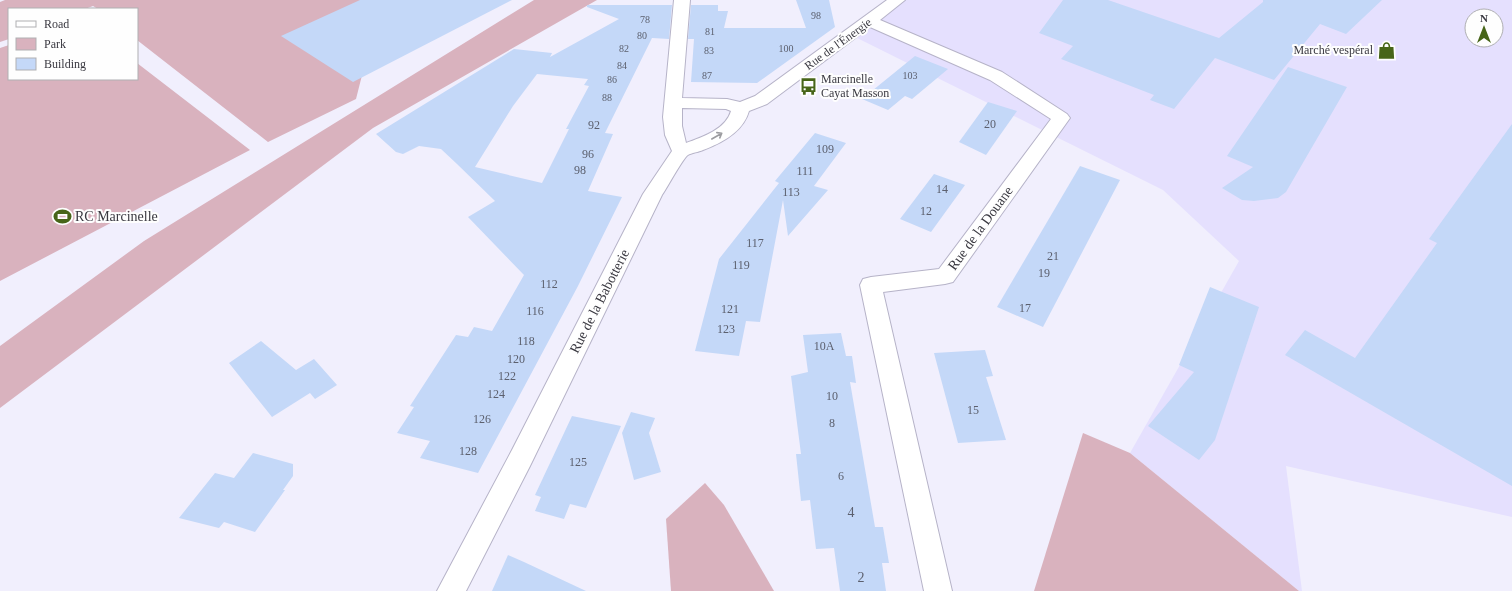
<svg xmlns="http://www.w3.org/2000/svg" width="1512" height="591" font-family="'Times New Roman',serif">
<style>
.built{fill:#e5e0fe;fill-rule:evenodd}
.green{fill:#d9b2be}
.building{fill:#c4d8f8;fill-rule:evenodd}
.lines{fill:none;stroke-linecap:round;stroke-linejoin:round}
.minor-casing{stroke:#b6b3c8;stroke-width:2}
.minor{fill:#fff;fill-rule:evenodd}
.oneway{stroke:#9c9ca0}
.labels{text-anchor:middle;stroke-width:4;stroke-linejoin:round;paint-order:stroke}
.far-number-label{font-size:10px;fill:#5c606e}
.far-street-label{font-size:12px;fill:#393840;stroke:#fefefe}
.far-poi-label{font-size:12px;fill:#393840;stroke:#fefefe;text-anchor:end}
.number-label{font-size:12px;fill:#5c606e}
.poi-label{font-size:14px;fill:#393840;stroke:#fefefe;text-anchor:start}
.street-label{font-size:14px;fill:#393840;stroke:#fefefe}
.near-number-label{font-size:14px;fill:#5c606e}
</style>
<rect width="100%" height="100%" fill="#f1effd"/>
<!-- built -->
<path class="built" d="M888,0H1512V517L1286,466L1302,591H1299L1130,453L1239,261L1163,190L843,31ZM1472,16H1496V40H1472Z"/>
<!-- green -->
<g class="green">
<path d="M5,0H381L356,99L268,142L137,40V9H98L93,6L85,9H9V39L0,42V2Z"/>
<path d="M534,0H597L373,128L0,408V346L144,241Z"/>
<path d="M9,45V79H137V63L250,150L0,281V48Z"/>
<path d="M1083,433L1130,453L1299,591H1034Z"/>
<path d="M705,483L724,505L774,591H671L666,519Z"/>
</g>
<!-- building -->
<g class="building">
<path d="M360,0H512L353,82L281,36Z"/>
<path d="M796,0H829L835,27L757,83L691,82L694,39H688L691,5H718V11H728L724,28H806Z"/>
<path d="M1063,0H1108L1219,38L1263,2V0H1382L1346,34L1320,24L1274,80L1215,58L1174,109L1150,100L1154,95L1061,59L1073,46L1039,33Z"/>
<path d="M587,5H672L669,39L652,38L605,133L613,134L588,191L622,197L578,286L478,473L420,458L430,441L397,433L414,407L410,406L456,335L468,337L474,327L492,331L524,275L468,217L495,201L457,164L441,149L419,146L403,154L396,152L376,134L514,49L552,53L550,57L619,19L587,7ZM537,74L588,79L584,85L589,86L566,129H569L542,183L475,167L513,106Z"/>
<path d="M915,56L948,69L912,99L905,96L888,110L862,99Z"/>
<path d="M1288,67L1347,87L1286,192L1278,198L1254,201L1242,200L1222,188L1253,167L1227,156Z"/>
<path d="M988,102L1017,111L986,155L959,142Z"/>
<path d="M1512,124V486L1285,355L1305,330L1355,358L1437,243L1429,239Z"/>
<path d="M815,133L846,143L814,186L828,190L788,236L783,200L760,322L746,321L739,356L695,351L719,259L779,183L775,181Z"/>
<path d="M1080,166L1120,180L1043,327L997,307Z"/>
<path d="M934,174L965,185L931,232L900,219Z"/>
<path d="M1210,287L1259,307L1215,440L1199,460L1148,426L1194,372L1179,365Z"/>
<path d="M841,333L846,356H852L856,383L850,382L875,527H883L889,563H882L886,591H840L834,548L816,549L810,500L801,501L796,454H801L791,376L808,372L803,335Z"/>
<path d="M261,341L296,370L314,359L337,385L315,399L310,393L272,417L229,363Z"/>
<path d="M985,350L993,376L986,377L1006,440L958,443L934,353Z"/>
<path d="M631,412L655,418L649,433L661,472L634,480L622,433Z"/>
<path d="M572,416L621,426L586,508L570,504L564,519L535,511L541,497L535,495Z"/>
<path d="M253,453L293,464V476L283,490H285L255,532L224,522L219,528L179,518L215,473L234,478Z"/>
<path d="M508,555L524,562L586,591H492Z"/>
</g>
<g class="lines">
<defs>
<path id="minor" d="M674,0H690L682,98L727,99L740,102L755,96L887,0H905L880,20L1002,72L1067,114L1070,118L953,282L945,284L883,292L952,591H924L860,285L863,279L871,277L939,269L1051,119L990,80L870,27L767,104L749,111C743,132 722,143 703,150C699,152 691,153 688,155C683,158 667,188 662,195L530,466L466,591H437L512,450L643,194L672,151L665,135L663,117ZM682,108L726,109L731,111C726,129 703,137 686,143L682,126Z"/>
</defs>
<!-- minor casing -->
<use href="#minor" class="minor-casing"/>
<!-- minor -->
<use href="#minor" class="minor"/>
</g>
<!-- one-way arrows -->
<defs><path id="oneway-shaft" d="M-6 0H5M1.5-3L5.5 0L1.5 3" fill="none" stroke-width="1.6" stroke-linecap="round" stroke-linejoin="round"/></defs>
<use class="oneway" href="#oneway-shaft" transform="translate(717 136) rotate(-30)"/>
<!-- icons -->
<defs>
<symbol id="shop-bare" viewBox="-9 -9 18 18"><path d="M-5-2.5h2.3a2.7 3.5 0 0 1 5.4 0H5L5.5 6h-11ZM-1.5-2.5h3a1.5 2.3 0 0 0-3 0Z" fill="#476519" stroke="#fefefe" stroke-width="2.5" paint-order="stroke"/></symbol>
<symbol id="bus-bare" viewBox="-9 -9 18 18"><path d="M-5-6H5V4H4V6H2V4H-2V6H-4V4H-5ZM-3.5-4V0h7V-4ZM-3.5 1.2v1.5H-2V1.2ZM2 1.2v1.5H3.5V1.2Z" fill="#476519" stroke="#fefefe" stroke-width="2.5" paint-order="stroke"/></symbol>
<symbol id="stadium-bare" viewBox="-9 -9 18 18"><path d="M0-5a6.5 5 0 1 0 0 10a6.5 5 0 1 0 0-10ZM-3.5-1.8h7v3.6h-7Z" fill="#476519" stroke="#fefefe" stroke-width="2.5" paint-order="stroke"/></symbol>
</defs>
<g fill-rule="evenodd">
<use href="#shop-bare" x="1374" y="38" width="25" height="25"/>
<use href="#bus-bare" x="796" y="74" width="25" height="25"/>
<use href="#stadium-bare" x="50" y="204" width="25" height="25"/>
</g>
<g class="labels">
<!-- far-number labels -->
<g class="far-number-label">
<text x="816" y="19">98</text>
<text x="645" y="23">78</text>
<text x="710" y="35">81</text>
<text x="642" y="39">80</text>
<text x="624" y="52">82</text>
<text x="786" y="52">100</text>
<text x="709" y="54">83</text>
<text x="622" y="69">84</text>
<text x="707" y="79">87</text>
<text x="910" y="79">103</text>
<text x="612" y="83">86</text>
<text x="607" y="101">88</text>
</g>
<!-- far-street labels -->
<g class="far-street-label">
<text transform="translate(838 44) rotate(-36)" y="4">Rue de l'Énergie</text>
</g>
<!-- far-poi labels -->
<g class="far-poi-label">
<text x="1373" y="54">Marché vespéral</text>
<text x="821" y="83" text-anchor="start">Marcinelle<tspan x="821" dy="14">Cayat Masson</tspan></text>
</g>
<!-- number labels -->
<g class="number-label">
<text x="990" y="128">20</text>
<text x="594" y="129">92</text>
<text x="825" y="153">109</text>
<text x="588" y="158">96</text>
<text x="580" y="174">98</text>
<text x="805" y="175">111</text>
<text x="942" y="193">14</text>
<text x="791" y="196">113</text>
<text x="926" y="215">12</text>
<text x="755" y="247">117</text>
<text x="1053" y="260">21</text>
<text x="741" y="269">119</text>
<text x="1044" y="277">19</text>
<text x="549" y="288">112</text>
<text x="1025" y="312">17</text>
<text x="730" y="313">121</text>
<text x="535" y="315">116</text>
<text x="726" y="333">123</text>
<text x="526" y="345">118</text>
<text x="824" y="350">10A</text>
<text x="516" y="363">120</text>
<text x="507" y="380">122</text>
<text x="496" y="398">124</text>
<text x="832" y="400">10</text>
<text x="973" y="414">15</text>
<text x="482" y="423">126</text>
<text x="832" y="427">8</text>
<text x="468" y="455">128</text>
<text x="578" y="466">125</text>
<text x="841" y="480">6</text>
</g>
<!-- poi labels -->
<g class="poi-label">
<text x="75" y="221">RC Marcinelle</text>
</g>
<!-- street labels -->
<g class="street-label">
<text transform="translate(980 228) rotate(-54)" y="5">Rue de la Douane</text>
<text transform="translate(599 301) rotate(-63)" y="5">Rue de la Babotterie</text>
</g>
<!-- near-number labels -->
<g class="near-number-label">
<text x="851" y="517">4</text>
<text x="861" y="582">2</text>
</g>
</g>
<!-- legend -->
<rect x="8" y="8" width="130" height="72" fill="#fefefe" stroke="#afafb2"/>
<rect x="16" y="21" width="20" height="6" fill="#ffffff" stroke="#afafb2"/>
<text x="44" y="28" font-size="12" fill="#393840">Road</text>
<rect x="16" y="38" width="20" height="12" fill="#d9b2be" stroke="#afafb2"/>
<text x="44" y="48" font-size="12" fill="#393840">Park</text>
<rect x="16" y="58" width="20" height="12" fill="#c4d8f8" stroke="#afafb2"/>
<text x="44" y="68" font-size="12" fill="#393840">Building</text>
<!-- north arrow -->
<g transform="translate(1484 28)"><circle r="19" fill="#fefefe" stroke="#afafb2"/>
<path d="M0-3L7 15L0 10L-7 15Z" fill="#476519"/>
<text y="-6" font-size="11" font-weight="bold" text-anchor="middle" fill="#393840">N</text>
</g>
</svg>
